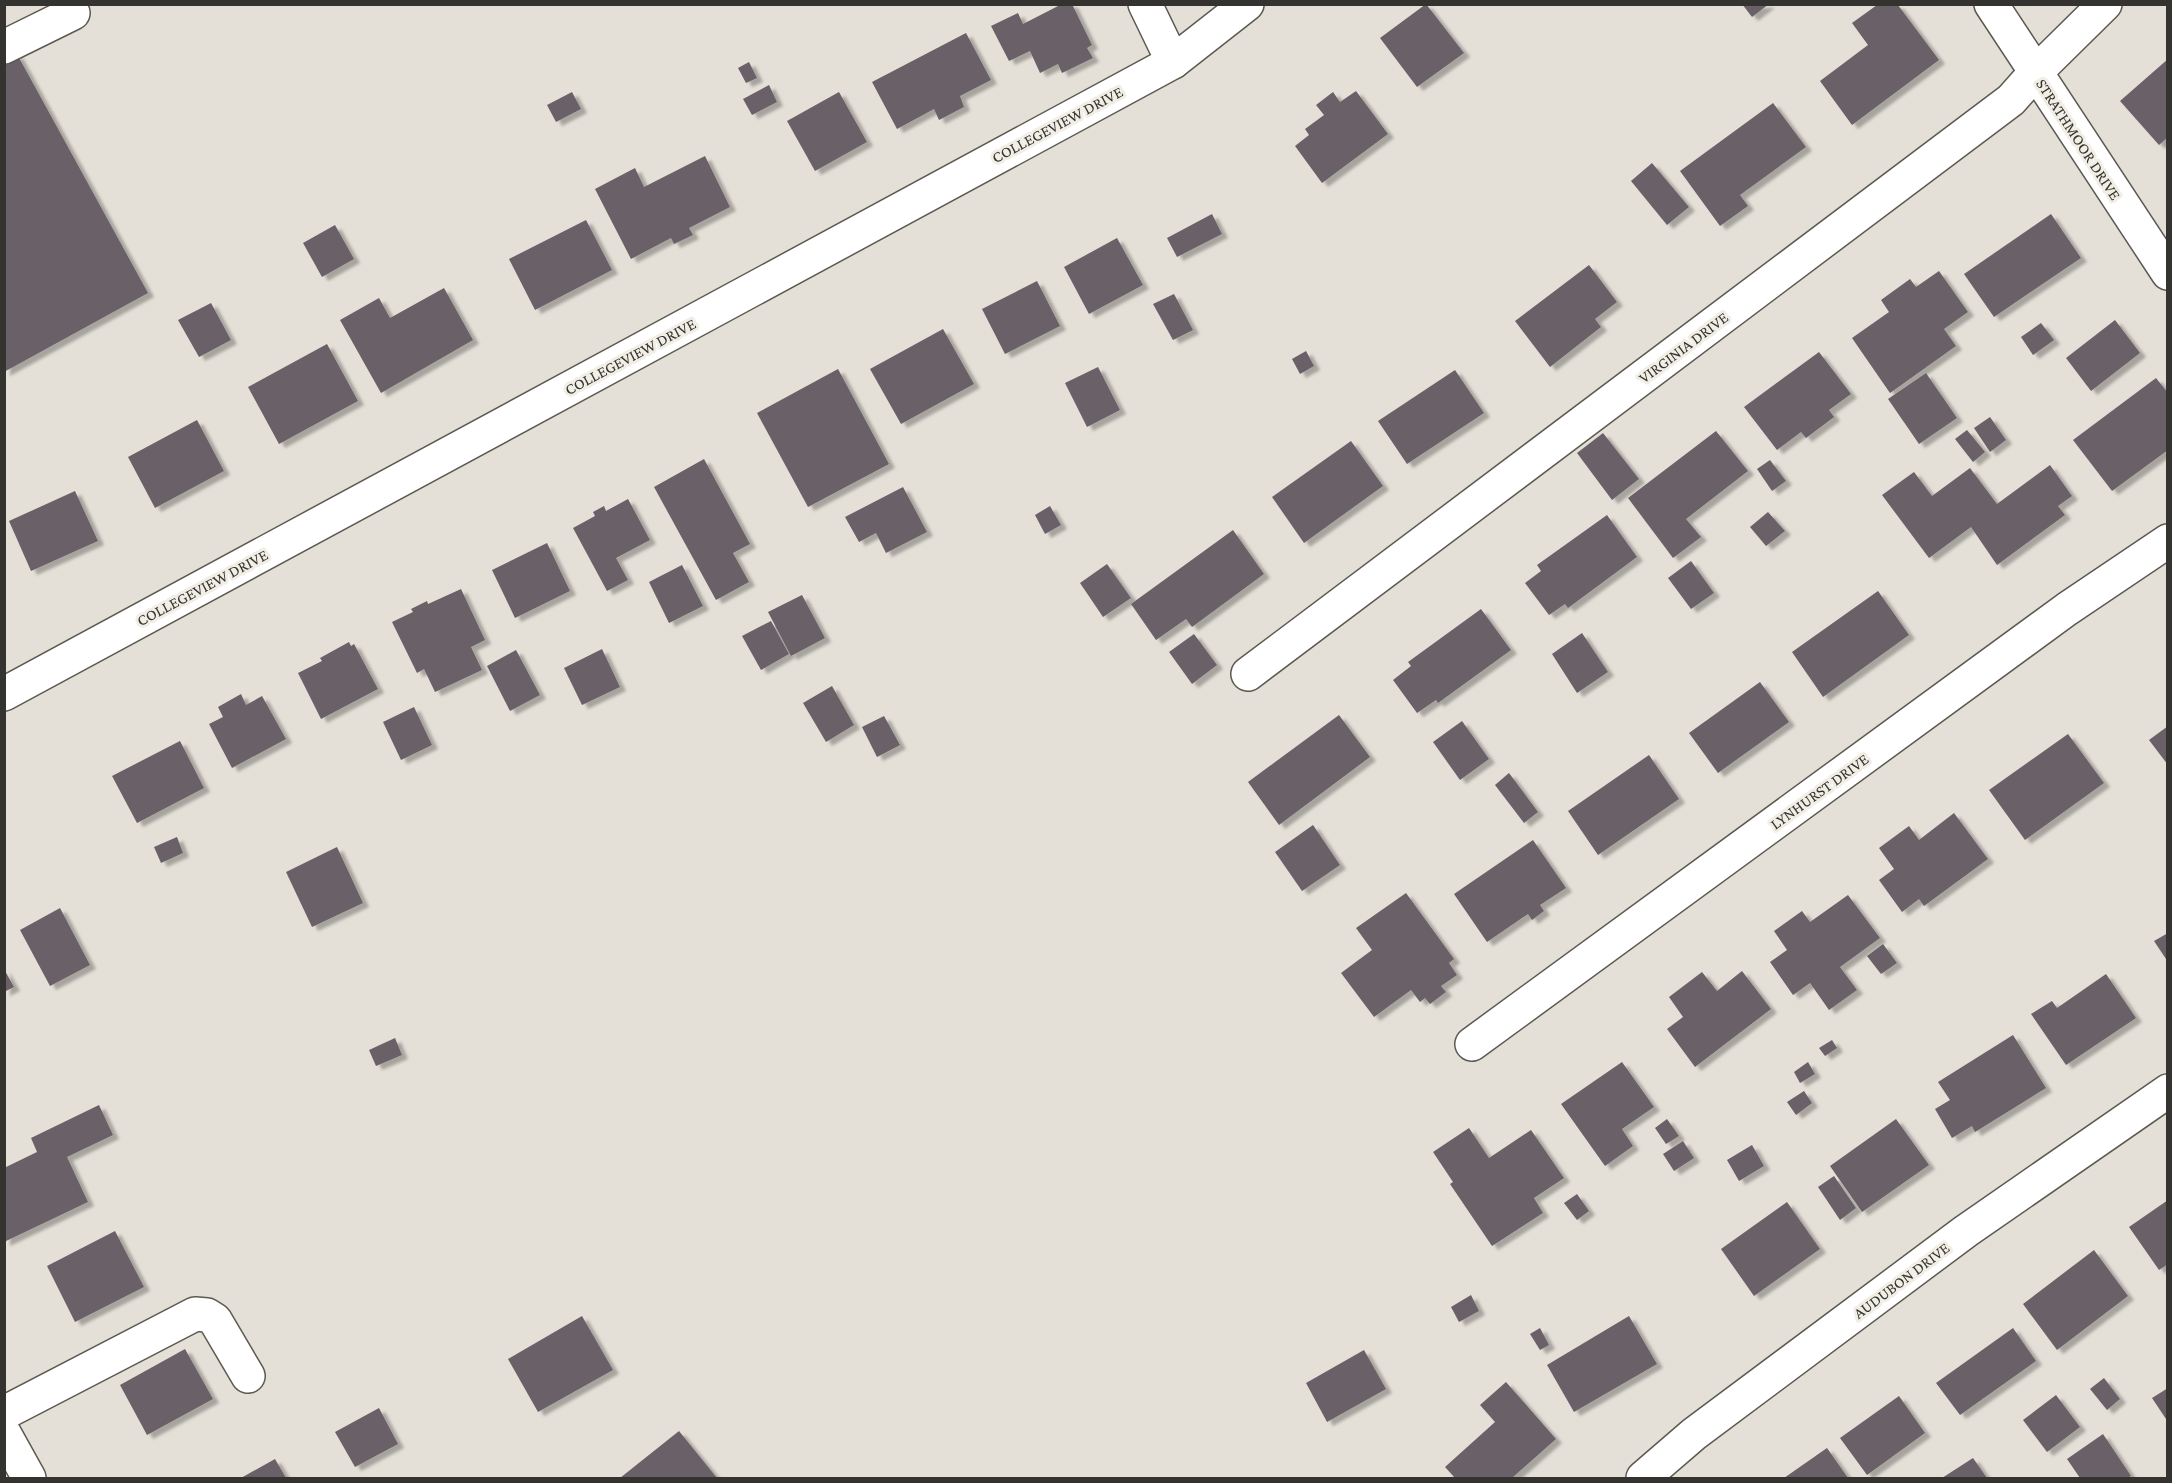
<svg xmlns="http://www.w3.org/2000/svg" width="2172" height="1483" font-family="'Crimson Pro',serif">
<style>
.building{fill:#696167;filter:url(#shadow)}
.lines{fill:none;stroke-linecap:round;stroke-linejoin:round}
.minor-casing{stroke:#5c5951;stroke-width:36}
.minor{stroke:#fff;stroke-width:33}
.labels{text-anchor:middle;stroke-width:6;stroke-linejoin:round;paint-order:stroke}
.street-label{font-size:16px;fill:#353330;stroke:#f1eee5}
</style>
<defs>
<filter id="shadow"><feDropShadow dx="6" dy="4" stdDeviation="1.5" flood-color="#0004"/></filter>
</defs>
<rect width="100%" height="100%" fill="#e4e0d8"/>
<!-- building -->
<g class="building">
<path d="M1062,4H1072L1092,45L1087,48L1093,58L1062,73L1058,64L1040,73L1030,51L1009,61L991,26L1018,13L1023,24Z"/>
<path d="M1426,4L1464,53L1417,87L1380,38Z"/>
<path d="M1742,4H1769L1752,17Z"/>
<path d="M1877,5H1898L1939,60L1852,125L1820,81L1868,45L1852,23Z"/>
<path d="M966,33L991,80L960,96L964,107L939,120L934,109L897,129L872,82Z"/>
<path d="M17,54L148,293L4,372V61Z"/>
<path d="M2168,59V137L2159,145L2120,101Z"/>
<path d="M749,62L757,78L746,83L738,68Z"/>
<path d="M769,85L777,102L752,115L743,99Z"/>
<path d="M1356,91L1388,134L1322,183L1295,146L1309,135L1305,129L1324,115L1316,105L1333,92L1340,102Z"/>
<path d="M572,92L581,109L556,122L547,105Z"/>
<path d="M839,92L867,142L815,171L787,121Z"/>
<path d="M1773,103L1806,147L1740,195L1748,206L1720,226L1680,171Z"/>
<path d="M705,156L730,207L689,228L693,235L674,244L671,238L631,259L595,189L635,168L644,187Z"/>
<path d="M1652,163L1689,207L1667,225L1631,181Z"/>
<path d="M1212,214L1222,234L1177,257L1167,238Z"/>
<path d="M2051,214L2081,258L1994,317L1964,274Z"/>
<path d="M586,220L612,270L535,310L509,259Z"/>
<path d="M335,225L354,259L322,277L303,243Z"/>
<path d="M1117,238L1143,285L1089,314L1064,267Z"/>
<path d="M1589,265L1617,302L1595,319L1601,327L1550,367L1515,321Z"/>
<path d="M1939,271L1968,312L1944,329L1956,346L1890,393L1852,338L1889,312L1881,300L1910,279L1916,287Z"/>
<path d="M1037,281L1060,326L1005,354L982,309Z"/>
<path d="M444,288L473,340L381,393L340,320L379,298L390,318Z"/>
<path d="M1174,294L1193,330L1173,340L1153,304Z"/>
<path d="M211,303L231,340L199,357L178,320Z"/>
<path d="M2115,320L2140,353L2091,391L2066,358Z"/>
<path d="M2041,323L2054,340L2033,355L2021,337Z"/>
<path d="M943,329L974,384L901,424L870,369Z"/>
<path d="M327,344L358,401L279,444L248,387Z"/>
<path d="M1306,351L1314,366L1300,374L1292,359Z"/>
<path d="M1819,352L1851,394L1829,410L1834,417L1806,438L1801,432L1777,450L1744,407Z"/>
<path d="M1098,367L1120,410L1087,427L1065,383Z"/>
<path d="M838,369L889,464L808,507L757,413Z"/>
<path d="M1455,370L1484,413L1407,464L1378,421Z"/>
<path d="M1926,373L1957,418L1919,444L1888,399Z"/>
<path d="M2156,378L2168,393V450L2112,491L2073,440Z"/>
<path d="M1990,417L2006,440L1990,452L1974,428Z"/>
<path d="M197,420L224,471L155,508L128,457Z"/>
<path d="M1967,430L1985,452L1973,462L1955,439Z"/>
<path d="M1716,431L1748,471L1686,519L1701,537L1673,558L1628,498Z"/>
<path d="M1603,433L1639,479L1612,500L1577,453Z"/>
<path d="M1351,441L1383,486L1304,543L1272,497Z"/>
<path d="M704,459L750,544L733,553L749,582L716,600L654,487Z"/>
<path d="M1770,460L1786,481L1772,491L1757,469Z"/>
<path d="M2050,465L2072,496L2058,506L2065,515L1997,565L1971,527L1929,558L1882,495L1914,472L1932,496L1970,468L1997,504Z"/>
<path d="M903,487L927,532L886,553L876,533L859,542L845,517Z"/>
<path d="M75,491L98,541L31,571L9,521Z"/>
<path d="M628,499L650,540L616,558L628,580L607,591L573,528L595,516L593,512L604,506L606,511Z"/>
<path d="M1050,506L1061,525L1045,534L1035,515Z"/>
<path d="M1768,512L1785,531L1766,546L1750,527Z"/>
<path d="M1607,515L1637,557L1568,608L1565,604L1549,615L1525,583L1541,571L1537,565Z"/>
<path d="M1233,530L1264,574L1192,627L1186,619L1156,640L1131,604Z"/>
<path d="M547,543L570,591L515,618L492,570Z"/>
<path d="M1691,561L1714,593L1691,609L1668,578Z"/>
<path d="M1107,564L1131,598L1103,617L1080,583Z"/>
<path d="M682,565L703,606L669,623L649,582Z"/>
<path d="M461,589L485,640L471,647L482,670L435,692L424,669L417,673L392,622L413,612L411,609L427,601L428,604Z"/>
<path d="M1878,591L1909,635L1823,697L1792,652Z"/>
<path d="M802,595L825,638L791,656L768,612Z"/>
<path d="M1481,609L1511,650L1438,703L1436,700L1417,713L1393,680L1411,666L1408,662Z"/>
<path d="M771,621L789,654L761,670L742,636Z"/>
<path d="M1582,633L1608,672L1577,693L1552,654Z"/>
<path d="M1194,634L1217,665L1192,684L1169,652Z"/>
<path d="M349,642L351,646L354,644L378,689L321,719L298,673L322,661L320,658Z"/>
<path d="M602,649L620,687L582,705L564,668Z"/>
<path d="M516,650L540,695L510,711L487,666Z"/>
<path d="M1760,682L1789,722L1718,773L1689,733Z"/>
<path d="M832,686L854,725L826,742L803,703Z"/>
<path d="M241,694L246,705L262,696L286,739L232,768L209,724L223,717L218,707Z"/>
<path d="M414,707L432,745L401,760L383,722Z"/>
<path d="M1339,715L1370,757L1279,825L1248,782Z"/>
<path d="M884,716L900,745L877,757L862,727Z"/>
<path d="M1462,721L1489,759L1460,780L1433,742Z"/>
<path d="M2168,726V765L2149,740Z"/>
<path d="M2068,734L2104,783L2025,840L1989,790Z"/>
<path d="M180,741L204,788L137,823L112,776Z"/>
<path d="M1649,755L1679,799L1598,855L1568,811Z"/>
<path d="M1509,773L1538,812L1524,823L1495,785Z"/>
<path d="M1954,813L1988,859L1924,906L1919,899L1902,912L1879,880L1894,869L1879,848L1909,826L1919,840Z"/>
<path d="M1313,825L1340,865L1302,891L1275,852Z"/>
<path d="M177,837L183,853L161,863L154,847Z"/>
<path d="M1533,840L1566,888L1540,905L1544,911L1532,920L1528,914L1487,942L1454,894Z"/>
<path d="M337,847L363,903L312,927L286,872Z"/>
<path d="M1406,893L1454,959L1449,963L1457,975L1441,986L1446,992L1430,1004L1425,998L1420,1002L1411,990L1374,1017L1341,973L1372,950L1356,928Z"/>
<path d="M1848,895L1880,938L1840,967L1857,990L1829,1010L1810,983L1793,995L1770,962L1787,950L1774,931L1802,911L1810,922Z"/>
<path d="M60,908L90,965L50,986L20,930Z"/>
<path d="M2168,933V962L2154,941Z"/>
<path d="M1883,944L1897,963L1881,974L1867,956Z"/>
<path d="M4,969L14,987L4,992Z"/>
<path d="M1742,971L1771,1009L1695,1067L1667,1029L1683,1017L1669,997L1702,972L1717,991Z"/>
<path d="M2106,974L2136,1018L2066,1065L2031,1014L2052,1001L2057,1008Z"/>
<path d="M2013,1035L2046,1088L1975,1132L1972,1126L1952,1138L1935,1109L1950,1100L1938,1082Z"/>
<path d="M395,1038L402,1055L376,1066L369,1050Z"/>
<path d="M1832,1040L1837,1048L1825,1056L1819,1048Z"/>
<path d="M1622,1062L1654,1107L1622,1129L1633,1146L1605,1166L1561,1104Z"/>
<path d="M1808,1062L1815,1074L1800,1083L1794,1072Z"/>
<path d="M1804,1091L1812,1103L1796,1115L1787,1102Z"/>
<path d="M99,1105L113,1135L67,1157L88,1202L4,1242V1168L37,1152L31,1138Z"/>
<path d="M1667,1119L1679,1136L1666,1144L1655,1128Z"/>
<path d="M1896,1119L1929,1165L1862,1212L1830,1166Z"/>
<path d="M1469,1128L1489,1158L1531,1130L1564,1178L1534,1198L1543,1213L1492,1246L1450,1184L1453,1182L1433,1152Z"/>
<path d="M1683,1141L1694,1158L1674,1171L1663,1154Z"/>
<path d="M1752,1145L1764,1166L1739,1181L1727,1160Z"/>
<path d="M1834,1176L1856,1208L1840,1220L1818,1187Z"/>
<path d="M1577,1194L1589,1211L1577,1220L1564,1203Z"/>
<path d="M2168,1200V1264L2159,1270L2129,1227Z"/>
<path d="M1787,1202L1820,1249L1754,1296L1721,1249Z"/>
<path d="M115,1231L144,1287L75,1322L47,1266Z"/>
<path d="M2094,1250L2128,1296L2057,1350L2023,1304Z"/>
<path d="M1471,1295L1479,1311L1459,1322L1451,1307Z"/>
<path d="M582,1316L613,1370L538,1412L508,1359Z"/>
<path d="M1629,1316L1657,1364L1574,1412L1547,1365Z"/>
<path d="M1540,1328L1549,1345L1540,1350L1530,1334Z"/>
<path d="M2013,1328L2036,1361L1960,1415L1936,1383Z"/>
<path d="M185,1349L213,1399L147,1435L120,1385Z"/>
<path d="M1364,1350L1386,1389L1327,1422L1306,1383Z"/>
<path d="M2104,1378L2120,1399L2107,1410L2090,1389Z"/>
<path d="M1506,1382L1556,1439L1512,1478H1455L1445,1467L1495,1422L1480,1405Z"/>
<path d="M2168,1388V1422L2152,1398Z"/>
<path d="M2056,1395L2080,1427L2047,1452L2023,1420Z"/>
<path d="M1899,1396L1925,1433L1867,1475L1840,1438Z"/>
<path d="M379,1408L398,1444L355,1467L335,1432Z"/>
<path d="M679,1431L717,1478H620Z"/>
<path d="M2103,1434L2131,1476L2127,1478H2080L2067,1459Z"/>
<path d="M1827,1448L1848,1478H1784Z"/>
<path d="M1973,1458L1987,1478H1942Z"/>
<path d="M275,1459L286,1478H241Z"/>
</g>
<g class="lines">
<defs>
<g id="minor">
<path d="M1145,4L1173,62"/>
<path d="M1991,4L2168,273"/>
<path d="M4,47L73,13"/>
<path d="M1248,674L2011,100L2035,73L2105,4"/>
<path d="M4,694L1173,62L1247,4"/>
<path d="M1472,1044L2067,609L2168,541"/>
<path d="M4,1413L195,1314L207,1315L215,1320L248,1376"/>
<path d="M4,1433L29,1478"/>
<path d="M1643,1478L1694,1434L1966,1231L2168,1091"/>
</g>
</defs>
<!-- minor casing -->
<use href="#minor" class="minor-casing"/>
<!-- minor -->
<use href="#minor" class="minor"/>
</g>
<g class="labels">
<!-- street labels -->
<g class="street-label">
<text transform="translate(1057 124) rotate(-28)" y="6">COLLEGEVIEW DRIVE</text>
<text transform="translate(2079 139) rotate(57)" y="6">STRATHMOOR DRIVE</text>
<text transform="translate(1683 347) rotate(-37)" y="6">VIRGINIA DRIVE</text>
<text transform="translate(630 356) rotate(-28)" y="6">COLLEGEVIEW DRIVE</text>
<text transform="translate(202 587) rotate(-28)" y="6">COLLEGEVIEW DRIVE</text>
<text transform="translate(1819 791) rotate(-36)" y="6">LYNHURST DRIVE</text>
<text transform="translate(1901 1280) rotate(-37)" y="6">AUDUBON DRIVE</text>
</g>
</g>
<!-- border -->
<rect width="2172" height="1483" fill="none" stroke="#353330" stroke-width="12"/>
</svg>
